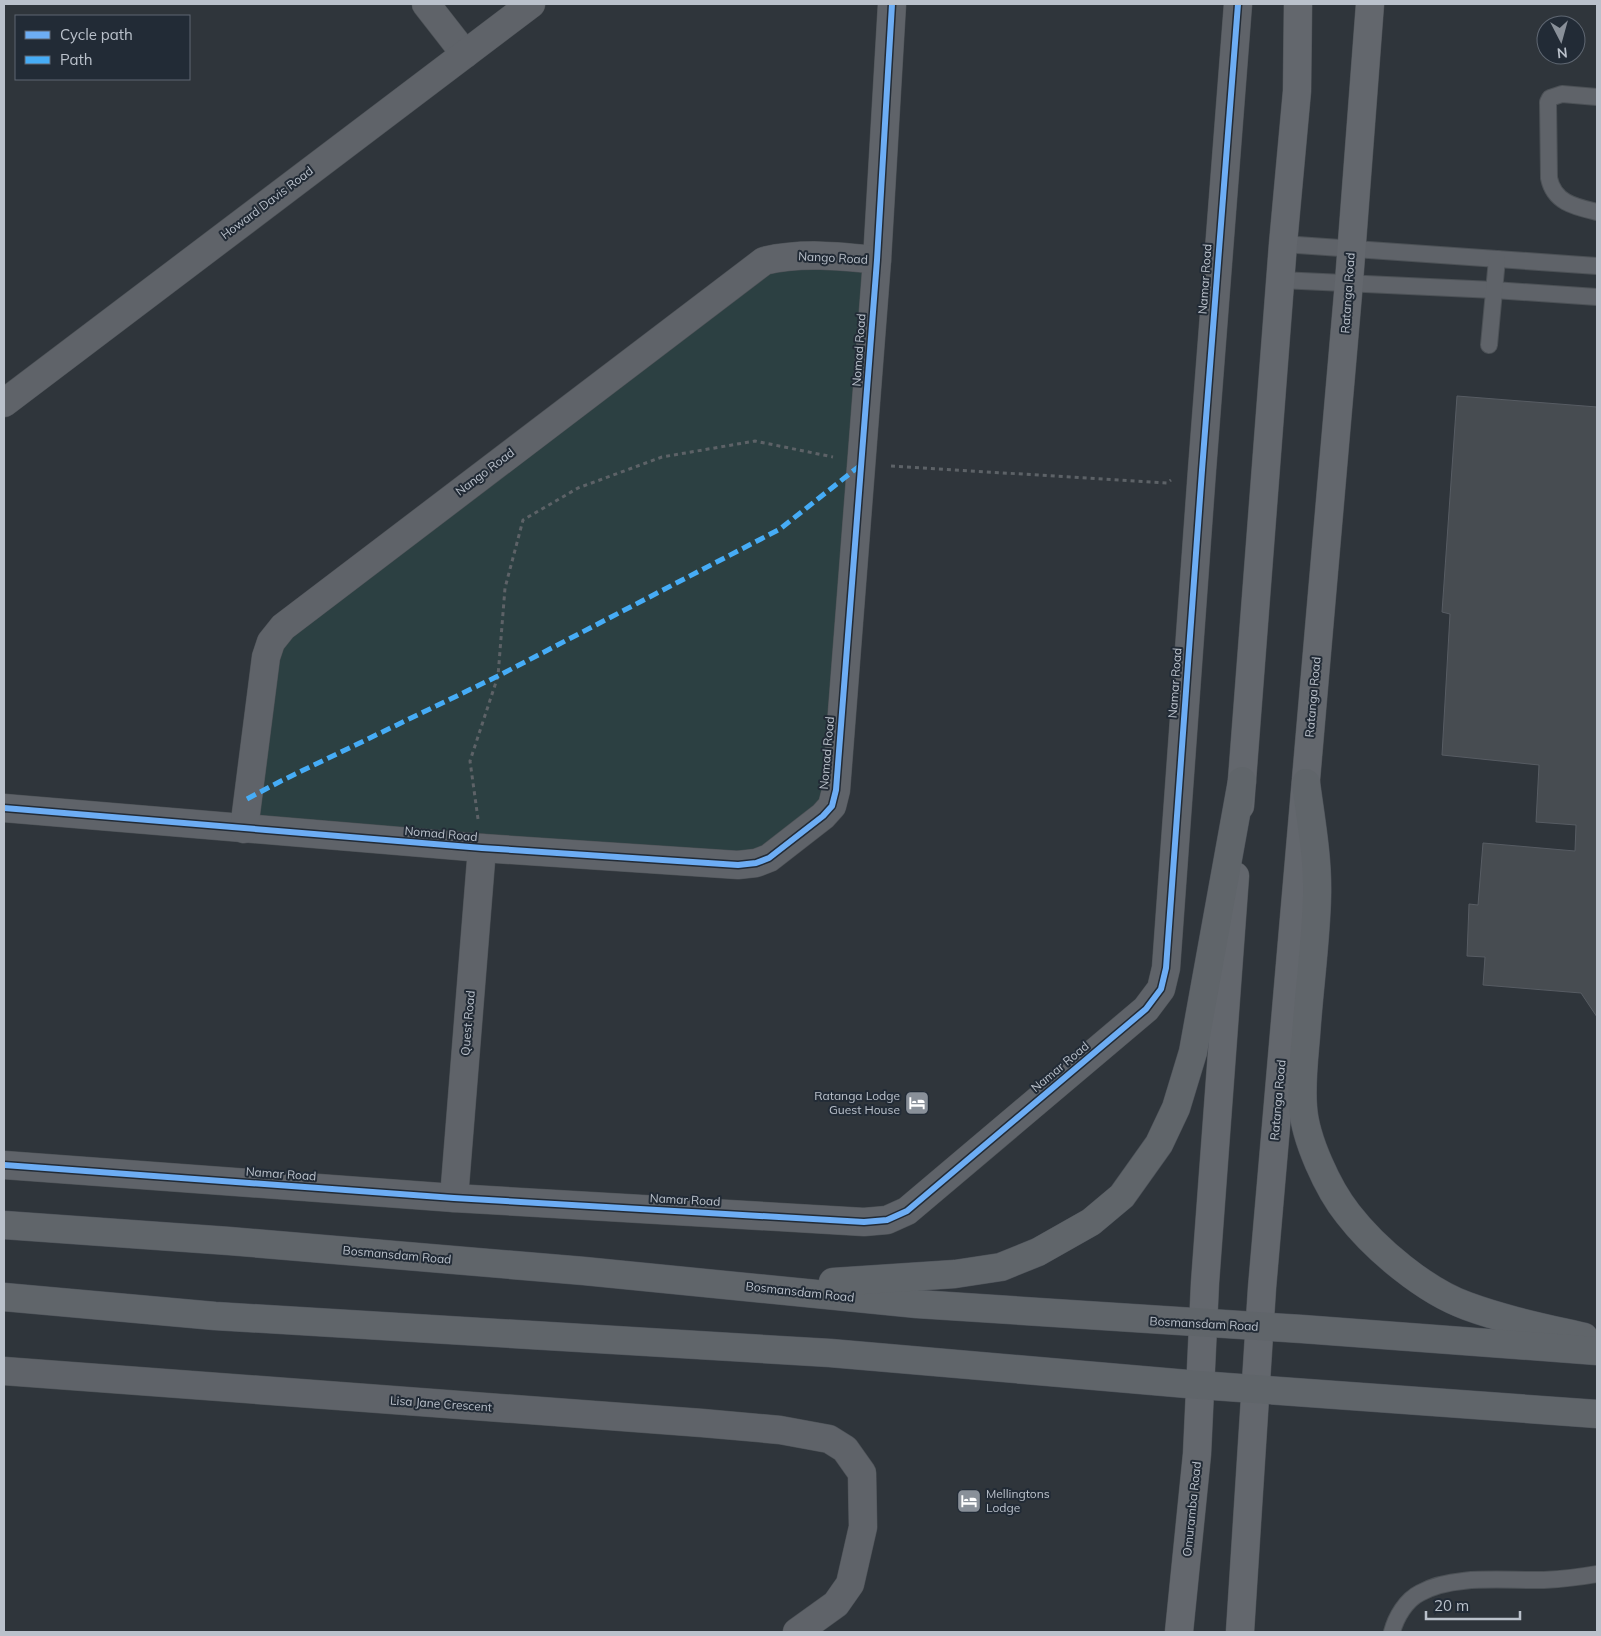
<svg xmlns="http://www.w3.org/2000/svg" width="1601" height="1636" font-family="Mulish,sans-serif">
<style>
.green{fill:#2c4042}
.building{fill:#474c51;stroke:#575c63}
.lines{fill:none;stroke-linecap:round;stroke-linejoin:round}
.lane-casing{stroke:#4c5156;stroke-width:18}
.street-casing{stroke:#4c5156;stroke-width:29}
.secondary-casing{stroke:#4c5156;stroke-width:29}
.primary-casing{stroke:#4c5158;stroke-width:29}
.path{stroke:#5d6267;stroke-width:3;stroke-dasharray:4 4;stroke-linecap:butt}
.lane{stroke:#5f6369;stroke-width:16}
.street{stroke:#5f6369;stroke-width:28}
.secondary{stroke:#63676d;stroke-width:28}
.primary{stroke:#60656a;stroke-width:28}
.quiet{stroke:#46acf6;stroke-width:5;stroke-dasharray:10 5;stroke-linecap:butt}
.cycleway-casing{stroke:#222b36;stroke-width:9}
.cycleway{stroke:#6dadf4;stroke-width:6}
.labels{text-anchor:middle;stroke-width:4;stroke-linejoin:round;paint-order:stroke}
.street-label{font-size:12px;fill:#bac1cb;stroke:#222b36}
.poi-label{font-size:12px;fill:#bac1cb;stroke:#222b36;text-anchor:end}
</style>
<rect width="100%" height="100%" fill="#2f353b"/>
<!-- green -->
<path class="green" d="M765,260H874L829,791L762,857L245,833L259,658Z"/>
<!-- building -->
<path class="building" d="M1457,396L1597,407V1017L1581,993L1483,985L1485,957L1467,956L1469,904L1478,905L1483,843L1575,851L1576,825L1536,822L1539,765L1442,755L1450,614L1442,612Z"/>
<g class="lines">
<defs>
<g id="lane">
<path d="M1597,97L1562,94L1550,98L1548,102L1549,178C1554,203 1576,207 1597,212"/>
<path d="M1283,244L1597,266"/>
<path d="M1280,280L1494,290L1597,297"/>
<path d="M1489,345L1497,259"/>
<path d="M1392,1632C1396,1617 1406,1600 1420,1593C1453,1574 1506,1581 1544,1580C1562,1579 1580,1577 1597,1574"/>
</g>
<g id="street">
<path d="M426,4L465,54"/>
<path d="M4,403L531,4"/>
<path d="M4,808L482,848L738,865L756,863L769,858L823,816L832,806L836,790L877,260L892,4"/>
<path d="M244,829L266,657L271,642L283,627L764,261C801,252 839,256 877,260"/>
<path d="M4,1165L454,1198L864,1222L887,1220L907,1211L1146,1009L1161,989L1166,968L1202,470L1238,4"/>
<path d="M454,1198L482,848"/>
<path d="M4,1371L702,1423L780,1430L829,1439L845,1449L862,1473L863,1527L850,1584L836,1604L797,1632"/>
</g>
<g id="secondary">
<path d="M1240,806L1283,244L1297,91L1298,4"/>
<path d="M1179,1632L1197,1454L1205,1283L1235,876"/>
<path d="M1240,1632L1262,1288L1349,282L1370,4"/>
</g>
<g id="primary">
<path d="M1306,783C1311,821 1318,858 1317,896C1316,942 1309,989 1306,1036C1304,1059 1301,1084 1303,1107C1305,1139 1328,1189 1348,1214C1375,1249 1425,1291 1467,1306C1505,1320 1545,1328 1584,1337"/>
<path d="M4,1225L229,1241L584,1271L917,1304L1302,1329L1597,1351"/>
<path d="M833,1282L955,1274L1001,1267L1038,1252L1091,1222L1122,1196L1159,1144L1176,1108L1193,1052L1242,781"/>
<path d="M4,1297L215,1316L830,1353L1199,1385L1597,1414"/>
</g>
</defs>
<!-- lane casing -->
<use href="#lane" class="lane-casing"/>
<!-- street casing -->
<use href="#street" class="street-casing"/>
<!-- secondary casing -->
<use href="#secondary" class="secondary-casing"/>
<!-- primary casing -->
<use href="#primary" class="primary-casing"/>
<!-- path -->
<g class="path">
<path d="M891,466L1167,483L1171,480"/>
<path d="M478,819L470,761L498,676L505,588L523,520L578,488L662,457L755,441L833,457"/>
</g>
<!-- lane -->
<use href="#lane" class="lane"/>
<!-- street -->
<use href="#street" class="street"/>
<!-- secondary -->
<use href="#secondary" class="secondary"/>
<!-- primary -->
<use href="#primary" class="primary"/>
<!-- quiet -->
<path class="quiet" d="M247,799L281,781L498,676L780,529L862,464"/>
<defs>
<g id="cycleway">
<path d="M4,808L482,848L738,865L756,863L769,858L823,816L832,806L836,790L877,260L892,4"/>
<path d="M4,1165L454,1198L864,1222L887,1220L907,1211L1146,1009L1161,989L1166,968L1202,470L1238,4"/>
</g>
</defs>
<!-- cycleway casing -->
<use href="#cycleway" class="cycleway-casing"/>
<!-- cycleway -->
<use href="#cycleway" class="cycleway"/>
</g>
<!-- icons -->
<defs>
<symbol id="hotel-square" viewBox="-11 -11 22 22"><rect x="-9" y="-9" width="18" height="18" rx="4" fill="#899099" stroke="#222b36"/><path d="M-6-4.5h1.5V1H6V5H4.5V3h-9V5H-6ZM-4 0a1.8 1.8 0 1 1 3.6 0ZM.5 0V-2.5h3Q6-2.5 6 0Z" fill="#fff"/></symbol>
</defs>
<g fill-rule="evenodd">
<use href="#hotel-square" x="903" y="1089" width="28" height="28"/>
<use href="#hotel-square" x="955" y="1487" width="28" height="28"/>
</g>
<g class="labels">
<!-- street labels -->
<g class="street-label">
<text transform="translate(267 203) rotate(-37)" y="4">Howard Davis Road</text>
<text transform="translate(833 258) rotate(3)" y="4">Nango Road</text>
<text transform="translate(1205 279) rotate(-86)" y="4">Namar Road</text>
<text transform="translate(1348 293) rotate(-86)" y="4">Ratanga Road</text>
<text transform="translate(859 350) rotate(-86)" y="4">Nomad Road</text>
<text transform="translate(485 472) rotate(-37)" y="4">Nango Road</text>
<text transform="translate(1175 683) rotate(-86)" y="4">Namar Road</text>
<text transform="translate(1313 697) rotate(-85)" y="4">Ratanga Road</text>
<text transform="translate(827 753) rotate(-85)" y="4">Nomad Road</text>
<text transform="translate(441 834) rotate(5)" y="4">Nomad Road</text>
<text transform="translate(468 1023) rotate(-85)" y="4">Quest Road</text>
<text transform="translate(1060 1067) rotate(-40)" y="4">Namar Road</text>
<text transform="translate(1278 1100) rotate(-85)" y="4">Ratanga Road</text>
<text transform="translate(281 1174) rotate(4)" y="4">Namar Road</text>
<text transform="translate(685 1200) rotate(3)" y="4">Namar Road</text>
<text transform="translate(397 1255) rotate(5)" y="4">Bosmansdam Road</text>
<text transform="translate(800 1292) rotate(6)" y="4">Bosmansdam Road</text>
<text transform="translate(1204 1324) rotate(3)" y="4">Bosmansdam Road</text>
<text transform="translate(441 1404) rotate(4)" y="4">Lisa Jane Crescent</text>
<text transform="translate(1192 1509) rotate(-84)" y="4">Omuramba Road</text>
</g>
<!-- poi labels -->
<g class="poi-label">
<text x="900" y="1100">Ratanga Lodge<tspan x="900" dy="14">Guest House</tspan></text>
<text x="986" y="1498" text-anchor="start">Mellingtons<tspan x="986" dy="14">Lodge</tspan></text>
</g>
</g>
<!-- border -->
<rect width="1601" height="1636" fill="none" stroke="#bac1cb" stroke-width="10"/>
<!-- legend -->
<rect x="15" y="15" width="175" height="65" fill="#222b36" stroke="#5f6772"/>
<rect x="25" y="31" width="25" height="8" fill="#6dadf4" stroke="#5f6772"/>
<text x="60" y="40" font-size="15" fill="#bac1cb">Cycle path</text>
<rect x="25" y="56" width="25" height="8" fill="#46acf6" stroke="#5f6772"/>
<text x="60" y="65" font-size="15" fill="#bac1cb">Path</text>
<!-- north arrow -->
<g transform="translate(1561 40) rotate(174)"><circle r="24" fill="#222b36" stroke="#5f6772"/>
<path d="M0-4L9 19L0 12L-9 19Z" fill="#899099"/>
<text y="-8" font-size="14" font-weight="bold" text-anchor="middle" fill="#bac1cb">N</text>
</g>
<!-- scale -->
<path d="M1426 1611v8h94v-8" fill="none" stroke="#bac1cb" stroke-width="2.5"/>
<text x="1434" y="1611" font-size="15" fill="#bac1cb" stroke="#222b36" stroke-width="4" paint-order="stroke">20 m</text>
</svg>
